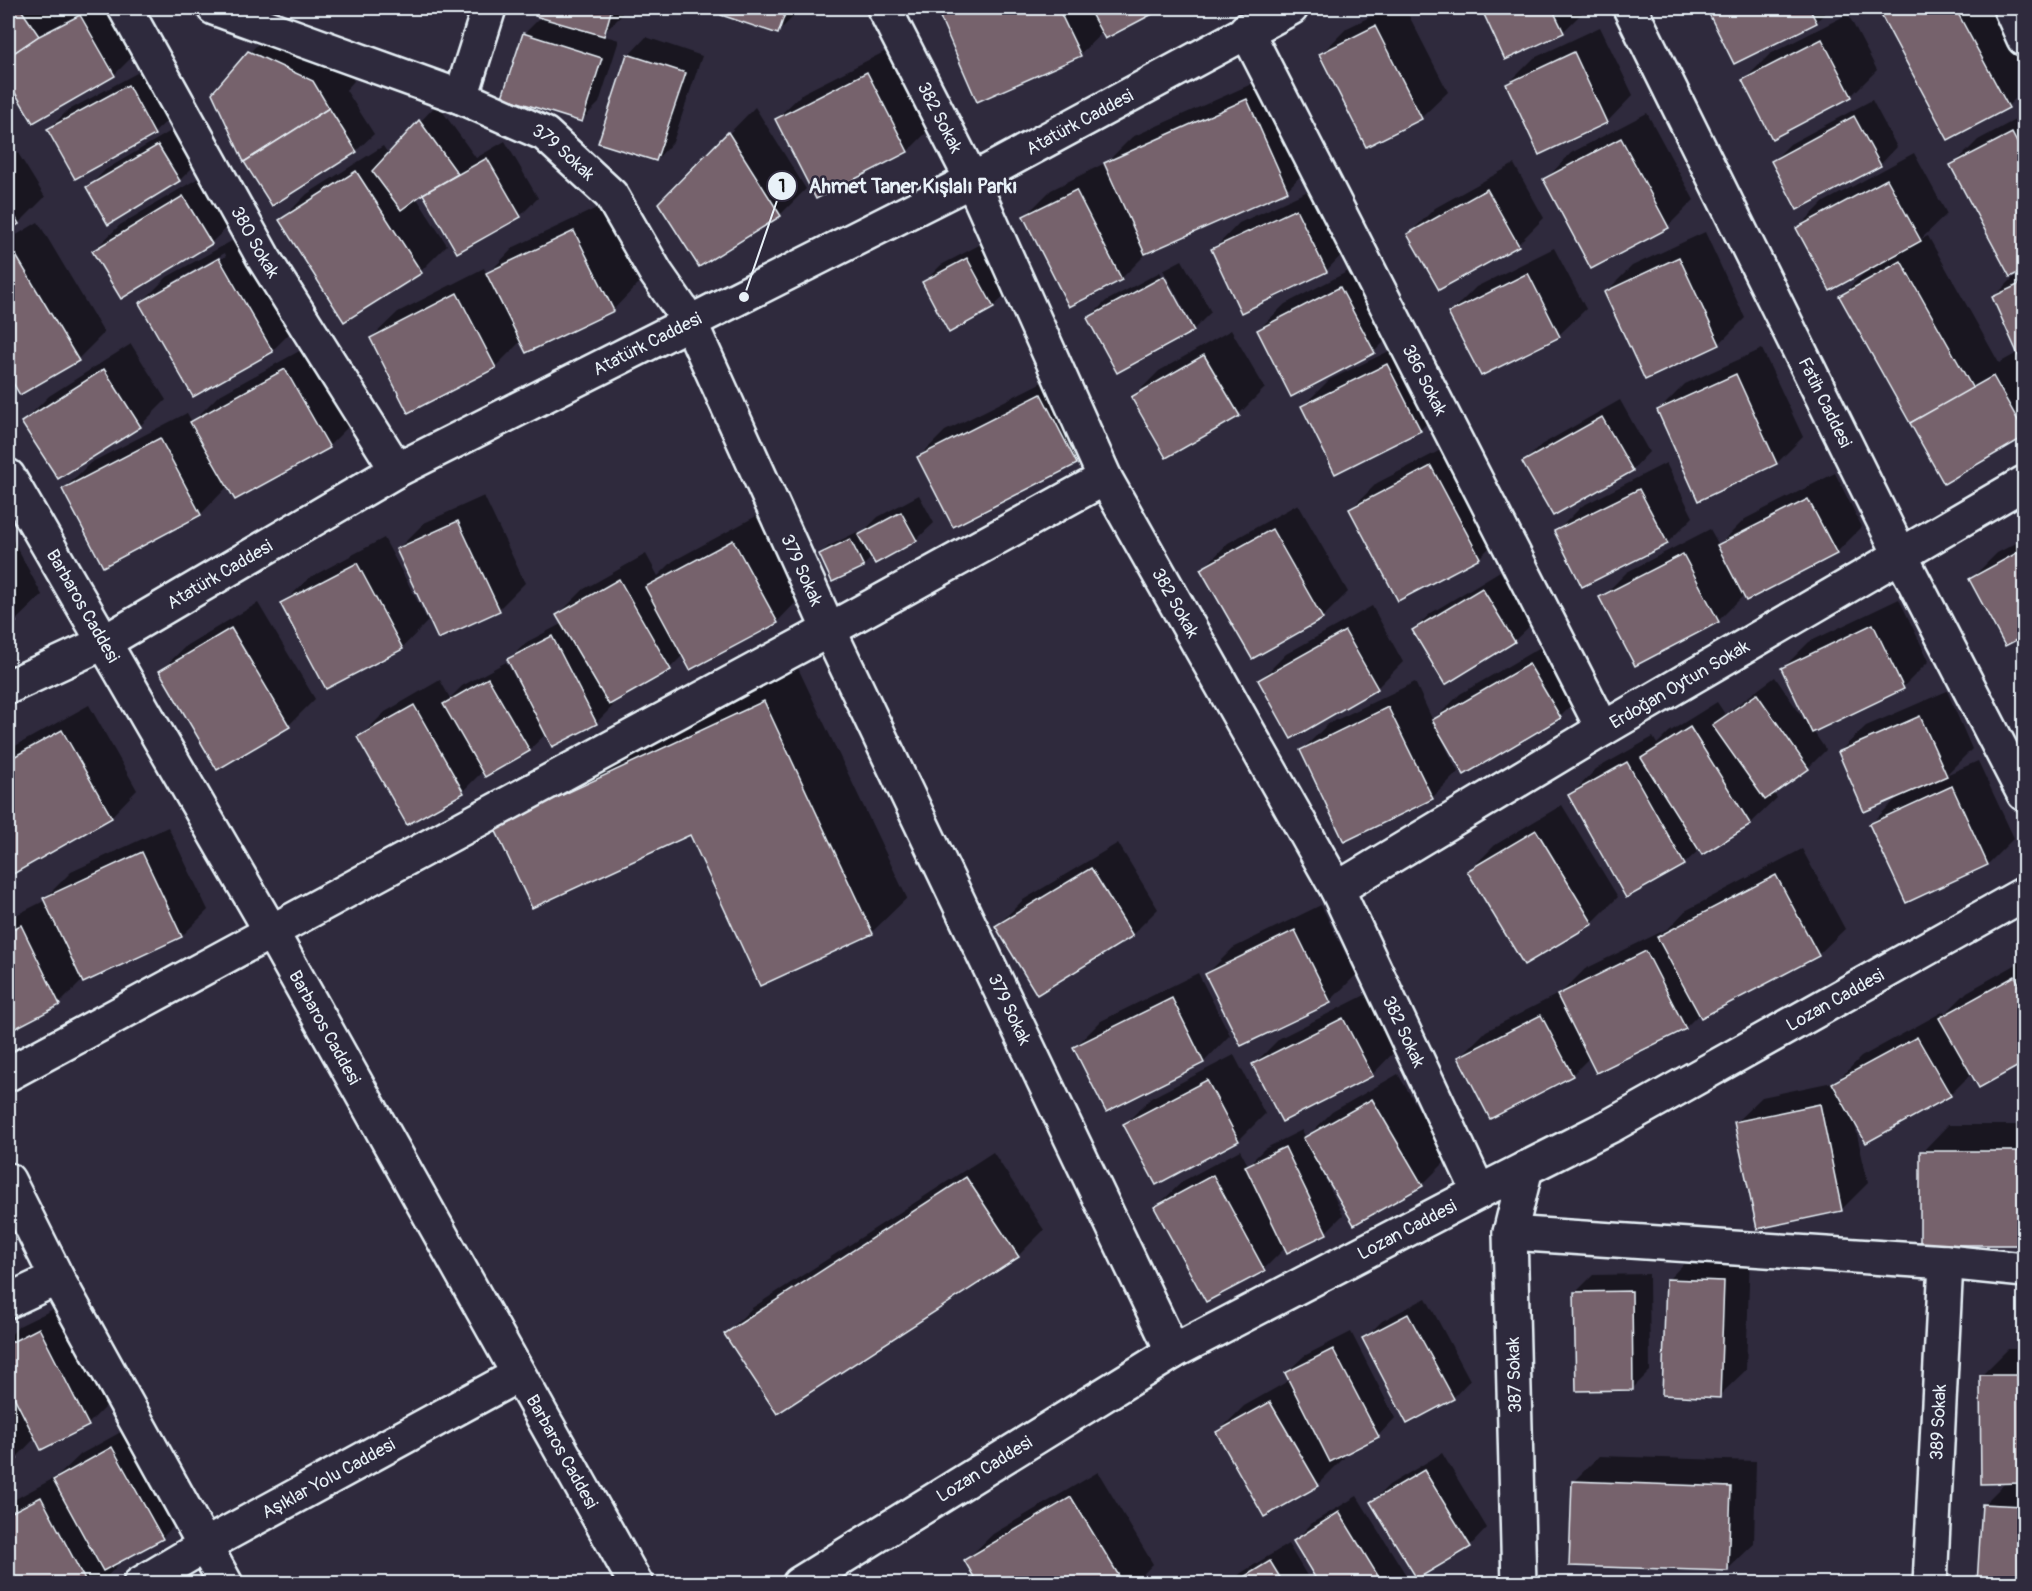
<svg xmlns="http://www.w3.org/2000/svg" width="2032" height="1591" font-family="Pangolin,sans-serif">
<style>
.shadow{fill:#0007;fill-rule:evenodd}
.building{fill:#76626c;stroke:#e8f1f8;stroke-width:1.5}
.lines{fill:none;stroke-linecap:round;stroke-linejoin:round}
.minor-casing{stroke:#e8f1f8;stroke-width:38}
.tertiary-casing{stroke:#e8f1f8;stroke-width:38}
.minor{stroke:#2f2a3d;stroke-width:33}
.tertiary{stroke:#2f2a3d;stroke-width:33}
.labels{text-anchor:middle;stroke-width:5;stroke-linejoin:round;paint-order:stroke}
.street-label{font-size:18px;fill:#e8f1f8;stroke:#2f2a3d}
.leader{fill:none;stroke:#e8f1f8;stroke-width:2}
.callout-dot{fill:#e8f1f8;stroke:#2f2a3d;stroke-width:2}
.mark-label{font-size:18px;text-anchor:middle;font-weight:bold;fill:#111}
.callout-label{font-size:20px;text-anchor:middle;font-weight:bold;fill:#e8f1f8;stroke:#2f2a3d;stroke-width:5;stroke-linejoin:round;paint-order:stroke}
</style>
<rect width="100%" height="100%" fill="#2f2a3d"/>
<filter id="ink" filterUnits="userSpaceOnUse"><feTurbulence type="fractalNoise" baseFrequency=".0167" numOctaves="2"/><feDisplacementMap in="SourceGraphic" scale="12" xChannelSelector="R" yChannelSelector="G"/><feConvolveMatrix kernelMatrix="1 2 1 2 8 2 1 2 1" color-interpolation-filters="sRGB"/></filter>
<g filter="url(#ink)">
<!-- shadow -->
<g class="shadow">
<path d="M8,8H49L55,17L71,8H116L140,49L114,75L33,121L8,78Z"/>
<path d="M539,8H624L621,16L602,35L619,40L599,103L582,120L524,34L542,16L537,15Z"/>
<path d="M725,8H802L778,32L723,14Z"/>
<path d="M951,8H1161L1106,37L1103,32L1080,54L942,17Z"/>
<path d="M1388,8H1405L1448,92L1421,118L1321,54L1347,28Z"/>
<path d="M1482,8H1587L1563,32L1506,58Z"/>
<path d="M1708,8H1830L1816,22L1735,62Z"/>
<path d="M1887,8H1995L2024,62V90L2008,106L1882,13Z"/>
<path d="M1848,14L1877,70L1851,96L1743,81L1770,54Z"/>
<path d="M276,26L339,55L354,81L346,90L374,134L356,151L250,52Z"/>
<path d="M1600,27L1633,95L1607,122L1540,153L1508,84L1534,58Z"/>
<path d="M646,37L702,56L673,142L656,160L629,55Z"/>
<path d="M894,47L934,125L908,151L817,197L776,119L803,93Z"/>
<path d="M146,68L172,116L154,133L76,177L49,129L67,111Z"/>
<path d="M1274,74L1313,163L1287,190L1147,253L1121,279L1025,216L1051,190L1103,164L1110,179L1112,177L1106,163L1132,137Z"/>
<path d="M1872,100L1897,147L1880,165L1773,161L1790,144Z"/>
<path d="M437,104L476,158L505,141L538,198L520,216L457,251L423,192L416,197L447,245L421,271L281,220L307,194L383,146L389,155Z"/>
<path d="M8,105L12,112L8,116Z"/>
<path d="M755,107L806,189L780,215L660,204Z"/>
<path d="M1647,113L1694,200L1668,226L1545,180L1571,153Z"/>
<path d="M2024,115V436L1944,482L1841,296L1868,269L1798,228L1824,202L1914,153L1947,214L1921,239L1928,236L1999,363L2019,352L1994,297L2019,272L1952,166L1978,140Z"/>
<path d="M176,128L197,163L180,180L108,223L88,188L105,170Z"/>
<path d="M10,140L45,197L19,223L8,229V142Z"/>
<path d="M1514,164L1544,218L1518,244L1439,288L1409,234L1435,208Z"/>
<path d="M210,171L238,217L211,243L93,251L120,225Z"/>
<path d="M1323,184L1352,244L1326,271L1213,250L1239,223Z"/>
<path d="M601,206L639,283L613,310L521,341L495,367L371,338L398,312L484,268L487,275L514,247Z"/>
<path d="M38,222L104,333L78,359L21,393L8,371V240Z"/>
<path d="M1705,232L1745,318L1719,344L1606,292L1632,266Z"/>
<path d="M246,233L298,325L272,351L141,303L167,277ZM225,253L226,256L170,287V284Z"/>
<path d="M985,242L1011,290L993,307L924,282L941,265Z"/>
<path d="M1554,248L1586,309L1559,335L1481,374L1450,313L1476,287Z"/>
<path d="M1182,260L1211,312L1193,330L1117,371L1089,318L1106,301L1160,272L1190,326H1193L1163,270Z"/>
<path d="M1366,262L1400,326L1374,352L1258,330L1285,304Z"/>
<path d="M1231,330L1265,388L1239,414L1133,397L1159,371Z"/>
<path d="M1414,339L1446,404L1420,430L1303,406L1329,380Z"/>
<path d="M131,344L166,400L140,426L23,422L49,396Z"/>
<path d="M312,344L355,420L329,446L228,486L201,514L104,565L64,489L90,463L187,413L192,422L218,396Z"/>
<path d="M1762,349L1803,437L1777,463L1659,410L1685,384Z"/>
<path d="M1068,369L1102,437L1076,463L919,457L945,431Z"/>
<path d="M1620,400L1649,452L1632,470L1524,462L1541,445Z"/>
<path d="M1458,441L1506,531L1480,557L1398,599L1351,509L1377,483Z"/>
<path d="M1666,463L1693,517L1667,543L1556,532L1582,506Z"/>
<path d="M1835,473L1862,527L1836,553L1744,595L1718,621L1635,664L1601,598L1627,572L1710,529L1719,545L1745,519Z"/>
<path d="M919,495L934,523L916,540L872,557L863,566L820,554L829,546L859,531L860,535L878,517Z"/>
<path d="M484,496L525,583L499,609L398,549L424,523Z"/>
<path d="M1298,504L1348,592L1322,618L1202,570L1228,543Z"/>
<path d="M760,514L803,595L777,622L683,655L670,668L611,702L613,706L596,723L547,733L529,750L483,771L463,791L359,738L385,712L440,680L450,698L462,686L506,662L522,690L524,689L509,659L527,642L563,623L558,615L584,589L646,554L658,576L673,561Z"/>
<path d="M8,531L42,595L15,621L8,625Z"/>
<path d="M384,538L428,621L402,648L282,604L309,578Z"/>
<path d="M2024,539V634L2006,644L1971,579L1997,553Z"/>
<path d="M1500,571L1532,624L1514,641L1446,683L1413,630L1431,613Z"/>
<path d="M1899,599L1929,661L1903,687L1813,731L1826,750L1808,768L1773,792L1777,798L1750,824L1703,853L1700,849L1684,864L1570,796L1596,769L1653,737L1657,744L1669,732L1717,702L1725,714L1775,677L1807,724L1809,723L1782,669L1809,642Z"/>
<path d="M258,603L315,699L289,725L218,768L160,671L187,645Z"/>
<path d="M1372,606L1403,662L1377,688L1260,680L1286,654Z"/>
<path d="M1556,638L1586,691L1560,717L1442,739L1458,772L1432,798L1302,750L1328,724L1415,682L1433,721L1460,694Z"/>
<path d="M798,668L907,898L872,932L761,984L690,833L533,906L530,793Z"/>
<path d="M1947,691L1972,749L1946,775L1978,761L2014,838L1988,864L1871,824L1899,796L1839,752L1866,726Z"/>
<path d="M89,705L137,790L111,817L8,875V750Z"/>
<path d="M1562,805L1618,897L1592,923L1469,871L1495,845Z"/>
<path d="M168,827L208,910L182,936L84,981L83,980L59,1004L8,1030V919L46,900L45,898L71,872Z"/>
<path d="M1118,843L1158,909L1132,935L997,926L1023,900Z"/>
<path d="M1802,849L1845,929L1818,955L1701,1016L1700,1013L1685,1028L1590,1057L1572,1075L1460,1057L1486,1031L1562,992L1585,969L1669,928L1685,911Z"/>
<path d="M1321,905L1356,975L1330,1001L1207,974L1233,948Z"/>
<path d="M2024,960V1061L1980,1086L1972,1073L1950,1095L1854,1121L1868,1183L1841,1210L1735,1123L1762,1097L1837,1081L1861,1057L1944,1011L1945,1014L1967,992Z"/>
<path d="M1198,973L1230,1035L1204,1062L1107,1110L1075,1047L1101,1021Z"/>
<path d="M1369,993L1398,1048L1372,1075L1254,1064L1280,1038Z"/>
<path d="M1234,1055L1265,1114L1239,1140L1125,1124L1151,1098Z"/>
<path d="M1398,1074L1448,1159L1422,1185L1324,1176L1343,1215L1326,1232L1286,1247L1264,1269L1156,1207L1183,1181L1240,1150L1248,1165L1264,1149L1302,1130L1306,1138L1332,1112Z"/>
<path d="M1948,1125H2024V1243H1922V1152Z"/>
<path d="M993,1152L1044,1230L1018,1256L778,1412L726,1334L752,1308Z"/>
<path d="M1694,1253L1750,1255L1746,1370L1719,1396L1668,1280Z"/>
<path d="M1649,1274L1650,1371L1632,1389L1575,1293L1593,1275Z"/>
<path d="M1426,1298L1470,1380L1453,1398L1364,1339L1382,1321Z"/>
<path d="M66,1303L114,1398L88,1424L36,1437L16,1458L8,1463V1338L19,1326Z"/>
<path d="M1351,1332L1395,1418L1378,1436L1342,1454L1344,1458L1318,1484L1217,1433L1244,1406L1290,1380L1286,1373L1304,1356Z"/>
<path d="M2008,1349H2024V1584H1979L1984,1504L2006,1482L1981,1376Z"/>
<path d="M139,1422L188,1511L162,1538L116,1563L117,1566L100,1584H8V1503L58,1476L81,1454Z"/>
<path d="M1442,1453L1487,1528L1470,1546L1372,1502L1389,1485Z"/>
<path d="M1599,1456L1756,1461L1754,1544L1727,1570L1573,1482Z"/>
<path d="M1098,1472L1153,1564L1134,1584H980L966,1560L993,1534Z"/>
<path d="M1357,1496L1406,1575L1397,1584H1321L1295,1541L1312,1523Z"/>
<path d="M1288,1544L1312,1584H1230L1241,1573Z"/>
</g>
<!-- building -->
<g class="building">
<path d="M8,8H20L39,36L8,57Z"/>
<path d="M538,8H612L604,36L535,16Z"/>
<path d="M724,8H787L778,34L721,15Z"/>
<path d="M960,8H1058L1081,56L977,102L940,17Z"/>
<path d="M1088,8H1164L1105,39Z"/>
<path d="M1481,8H1552L1564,33L1505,60Z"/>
<path d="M1706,8H1809L1817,23L1734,64Z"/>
<path d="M1890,8H1955L2009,108L1948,140L1880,13Z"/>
<path d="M80,15L115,76L33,123L8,81V57L39,36Z"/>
<path d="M1375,26L1422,119L1366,147L1319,54Z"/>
<path d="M523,33L602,58L582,122L502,97Z"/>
<path d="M1822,39L1852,97L1772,139L1742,80Z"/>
<path d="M248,51L313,81L329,108L244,162L212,93Z"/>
<path d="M1574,52L1607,123L1539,155L1506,84Z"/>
<path d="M627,54L686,73L656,161L598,143Z"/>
<path d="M867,72L908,152L816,199L775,119Z"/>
<path d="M128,85L155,135L75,179L47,129Z"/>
<path d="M1247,99L1288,191L1145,254L1104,163Z"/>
<path d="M329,108L357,152L272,206L244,162Z"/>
<path d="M1854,116L1881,166L1797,210L1771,161Z"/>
<path d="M419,120L458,174L423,194L401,210L372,171Z"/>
<path d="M728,132L781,216L699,267L658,203Z"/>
<path d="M2012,133L2024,156V270L2010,277L1950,165Z"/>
<path d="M1621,138L1669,228L1591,269L1543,179Z"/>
<path d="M158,145L180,181L108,225L86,187Z"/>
<path d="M487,158L521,217L457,253L423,194Z"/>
<path d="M356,171L422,273L344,322L279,220Z"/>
<path d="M1887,179L1921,241L1830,291L1796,228Z"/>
<path d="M1487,189L1519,246L1439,290L1407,234Z"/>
<path d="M1076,190L1122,280L1069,307L1023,216Z"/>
<path d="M183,196L212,244L121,299L92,251Z"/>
<path d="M8,204L19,224L8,231Z"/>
<path d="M1296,209L1327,272L1241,313L1211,249Z"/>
<path d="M574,231L614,311L526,353L486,273Z"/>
<path d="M11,247L79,361L20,395L8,374V250Z"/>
<path d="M1679,257L1720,345L1645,380L1604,292Z"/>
<path d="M219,258L273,352L193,397L139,303Z"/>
<path d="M967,258L994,308L949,333L922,282Z"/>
<path d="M1901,261L1973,389L1910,423L1839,296Z"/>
<path d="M1528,273L1560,337L1481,376L1448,313Z"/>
<path d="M1164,276L1194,331L1117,373L1087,318Z"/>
<path d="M2024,282V368L1992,297Z"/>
<path d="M1340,287L1375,353L1291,397L1257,330Z"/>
<path d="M457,293L496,368L408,413L370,338Z"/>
<path d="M1204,355L1240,416L1166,458L1131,397Z"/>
<path d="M1387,364L1421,431L1335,474L1301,406Z"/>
<path d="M104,369L141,427L58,479L21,422Z"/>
<path d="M285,369L330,448L235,500L190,422Z"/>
<path d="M1736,374L1777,464L1698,501L1657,410Z"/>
<path d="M1993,376L2024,431V437L1944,484L1910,423Z"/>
<path d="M1041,394L1077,464L953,527L917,457Z"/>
<path d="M1602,417L1633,471L1553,516L1522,462Z"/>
<path d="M160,438L201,515L103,567L62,489Z"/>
<path d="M1431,466L1480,558L1398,601L1349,509Z"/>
<path d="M1639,489L1668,544L1582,587L1554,531Z"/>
<path d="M1808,499L1837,554L1746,601L1717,545Z"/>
<path d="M901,512L917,541L875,564L858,535Z"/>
<path d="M458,521L500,611L438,639L396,549Z"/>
<path d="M1272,529L1323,619L1252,659L1200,569Z"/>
<path d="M850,539L864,567L832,582L819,554Z"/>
<path d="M733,540L778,623L690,670L645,587Z"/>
<path d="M2024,549V636L2005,646L1969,579Z"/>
<path d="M1683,554L1719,622L1635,666L1599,597Z"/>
<path d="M357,563L403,649L326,689L280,603Z"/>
<path d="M619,579L671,670L609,705L556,615Z"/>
<path d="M1482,588L1515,642L1445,685L1412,630Z"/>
<path d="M8,606L16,622L8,627Z"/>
<path d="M1873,624L1904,689L1812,733L1781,668Z"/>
<path d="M231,628L290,727L217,770L159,671Z"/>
<path d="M1345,631L1378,689L1291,739L1258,680Z"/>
<path d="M552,636L597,724L552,747L507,659Z"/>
<path d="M1529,664L1561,718L1464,775L1432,720Z"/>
<path d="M488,678L530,751L485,777L443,704Z"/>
<path d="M1757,694L1809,769L1765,800L1712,725Z"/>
<path d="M764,701L873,934L760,986L690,835L532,908L494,827Z"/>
<path d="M414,705L464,793L407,825L357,737Z"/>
<path d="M1388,707L1433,799L1344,842L1300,750Z"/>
<path d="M1920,716L1947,776L1864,812L1838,752Z"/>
<path d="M1690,727L1751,825L1702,855L1641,758Z"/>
<path d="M62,730L112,818L8,877V760Z"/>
<path d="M1627,762L1685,865L1626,898L1568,795Z"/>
<path d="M1952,786L1988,865L1906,903L1869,824Z"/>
<path d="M1536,830L1593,924L1524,965L1467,871Z"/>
<path d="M142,852L182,937L83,983L43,898Z"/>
<path d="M1091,868L1133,936L1037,995L995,926Z"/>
<path d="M1776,875L1819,956L1701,1018L1657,937Z"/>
<path d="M21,925L60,1005L8,1032V931Z"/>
<path d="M1295,930L1331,1003L1241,1046L1205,974Z"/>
<path d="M1646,951L1686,1029L1596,1073L1557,995Z"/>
<path d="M2015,976L2024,993V1063L1979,1088L1939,1018Z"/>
<path d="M1172,998L1204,1063L1106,1112L1073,1047Z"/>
<path d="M1541,1015L1573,1076L1490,1119L1458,1057Z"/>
<path d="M1343,1018L1373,1076L1282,1122L1252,1064Z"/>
<path d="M1917,1037L1951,1096L1866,1143L1832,1083Z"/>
<path d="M1207,1080L1239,1141L1156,1185L1123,1124Z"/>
<path d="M1372,1099L1423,1186L1354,1225L1303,1138Z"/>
<path d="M1820,1104L1842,1211L1757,1229L1734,1122Z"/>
<path d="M1285,1147L1327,1234L1287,1253L1245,1166Z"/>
<rect x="1920" y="1151" width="104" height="94"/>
<path d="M1213,1175L1265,1271L1206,1302L1154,1207Z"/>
<path d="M966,1177L1019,1257L777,1414L724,1334Z"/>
<path d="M1666,1279L1724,1281L1720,1398L1662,1395Z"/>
<path d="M1632,1291L1633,1390L1576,1391L1574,1292Z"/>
<path d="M1408,1314L1454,1399L1407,1424L1362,1338Z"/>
<path d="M39,1328L89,1426L41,1450L8,1385V1344Z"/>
<path d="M1333,1349L1379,1437L1330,1462L1285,1373Z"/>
<path d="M1980,1375H2024V1483L1981,1484Z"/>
<path d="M1270,1402L1319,1486L1264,1517L1216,1432Z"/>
<path d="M8,1444L17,1459L8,1464Z"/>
<path d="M112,1447L163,1539L103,1571L53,1480Z"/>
<path d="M1424,1470L1471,1547L1417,1579L1370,1502Z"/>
<path d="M1572,1481L1731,1487L1728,1571L1569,1566Z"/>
<path d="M41,1497L87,1584H9L8,1581V1514Z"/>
<path d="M1071,1497L1124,1584H978L964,1560Z"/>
<path d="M1982,1504L2024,1506V1584H1977Z"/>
<path d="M1339,1512L1383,1584H1319L1293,1541Z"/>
<path d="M1270,1561L1284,1584H1232Z"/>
</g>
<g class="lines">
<defs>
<g id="minor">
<path id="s1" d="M125,8L263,257L397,470"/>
<path id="s2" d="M214,8L461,97L545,134L611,195L656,273L690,322L829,630L1173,1352"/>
<path id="s3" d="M884,8L972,180L1105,478L1337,889L1479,1192"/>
<path d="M2010,8L2024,39"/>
<path id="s4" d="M1246,30L1603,729"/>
<path d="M461,97L489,8"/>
<path id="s5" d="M1337,889L1603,729L2024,483"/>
<path d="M8,1074L829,630L1105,478"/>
<path d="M8,1180L57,1278L226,1584"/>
<path d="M1510,1233L1946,1262L2024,1270"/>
<path d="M8,1301L57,1278"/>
<path d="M1519,1584L1510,1233L1526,1168"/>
<path id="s6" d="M1930,1584L1946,1262"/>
</g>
<g id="tertiary">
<path id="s7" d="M1630,8L1901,556L2024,794"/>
<path id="s8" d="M8,476L272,933L636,1584"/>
<path id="s9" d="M8,687L103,643L397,470L972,180L1291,8"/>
<path id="s10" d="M140,1584L204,1546L518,1375"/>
<path id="s11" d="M799,1584L1173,1352L1479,1192L1612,1125L2024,894"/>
</g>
</defs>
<!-- minor casing -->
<use href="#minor" class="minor-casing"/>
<!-- tertiary casing -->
<use href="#tertiary" class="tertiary-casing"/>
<!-- minor -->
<use href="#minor" class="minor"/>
<!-- tertiary -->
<use href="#tertiary" class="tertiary"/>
</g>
</g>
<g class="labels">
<!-- street labels -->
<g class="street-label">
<text dy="6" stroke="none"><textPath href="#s3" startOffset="123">382 Sokak</textPath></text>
<text dy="6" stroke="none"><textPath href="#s9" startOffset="1212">Atatürk Caddesi</textPath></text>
<text dy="6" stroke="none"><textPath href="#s2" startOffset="380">379 Sokak</textPath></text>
<text dy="6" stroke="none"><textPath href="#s1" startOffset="268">380 Sokak</textPath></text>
<text dy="6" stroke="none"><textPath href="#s9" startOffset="726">Atatürk Caddesi</textPath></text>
<text dy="6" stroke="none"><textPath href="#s4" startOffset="393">386 Sokak</textPath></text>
<text dy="6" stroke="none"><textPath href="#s7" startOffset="440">Fatih Caddesi</textPath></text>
<text dy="6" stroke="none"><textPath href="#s2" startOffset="866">379 Sokak</textPath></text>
<text dy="6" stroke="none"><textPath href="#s9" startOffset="240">Atatürk Caddesi</textPath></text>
<text dy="6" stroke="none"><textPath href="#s3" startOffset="663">382 Sokak</textPath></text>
<text dy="6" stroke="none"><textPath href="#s8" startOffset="150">Barbaros Caddesi</textPath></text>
<text dy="6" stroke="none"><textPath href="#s5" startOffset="399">Erdoğan Oytun Sokak</textPath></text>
<text dy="6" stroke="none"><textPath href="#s11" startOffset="1190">Lozan Caddesi</textPath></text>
<text dy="6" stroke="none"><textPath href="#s2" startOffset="1352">379 Sokak</textPath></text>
<text dy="6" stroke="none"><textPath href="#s8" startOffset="636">Barbaros Caddesi</textPath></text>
<text dy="6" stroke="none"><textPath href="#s3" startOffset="1149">382 Sokak</textPath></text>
<text dy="6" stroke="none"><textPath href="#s11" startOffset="704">Lozan Caddesi</textPath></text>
<text transform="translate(1514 1375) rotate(-92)" y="6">387 Sokak</text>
<text dy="6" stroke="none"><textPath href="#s6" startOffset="162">389 Sokak</textPath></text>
<text dy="6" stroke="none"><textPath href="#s8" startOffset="1122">Barbaros Caddesi</textPath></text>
<text dy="6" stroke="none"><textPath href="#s11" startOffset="218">Lozan Caddesi</textPath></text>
<text dy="6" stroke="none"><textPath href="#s10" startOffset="216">Aşıklar Yolu Caddesi</textPath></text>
</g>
</g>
<!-- callouts -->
<path class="leader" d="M744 297L782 186"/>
<g class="callout-dot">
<circle cx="744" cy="297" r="6"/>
<circle cx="782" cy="186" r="15"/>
</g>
<g class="mark-label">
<text x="782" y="192">1</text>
</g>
<g class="callout-label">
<text x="913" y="193">Ahmet Taner Kışlalı Parkı</text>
</g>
<!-- margin -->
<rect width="2032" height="1591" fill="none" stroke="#2f2a3d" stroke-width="30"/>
<rect x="15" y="15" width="2002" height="1561" fill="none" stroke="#e8f1f8" stroke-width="2" filter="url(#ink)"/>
</svg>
